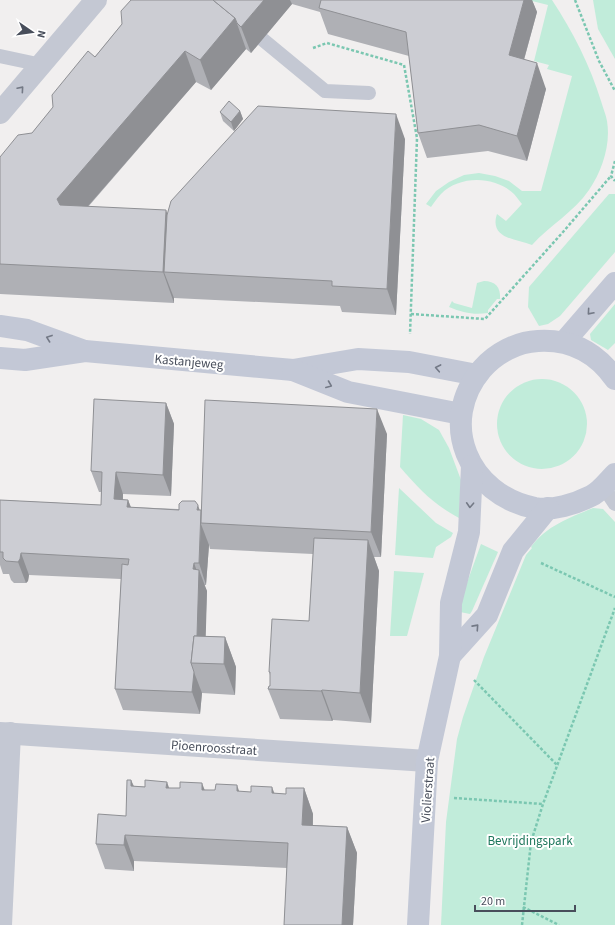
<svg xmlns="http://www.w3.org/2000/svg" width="615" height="925" font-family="'Source Sans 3',sans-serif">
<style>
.green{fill:#c1ecda}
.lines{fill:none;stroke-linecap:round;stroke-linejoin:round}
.path{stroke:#7bc7b1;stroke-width:2.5;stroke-dasharray:3 2;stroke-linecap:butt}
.lane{stroke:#c4c8d3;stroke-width:14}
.street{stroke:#c4c8d3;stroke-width:22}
.secondary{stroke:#c3c8d6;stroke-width:22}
.wall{fill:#afb0b5}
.shaded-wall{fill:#8f9094}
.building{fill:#cccdd3;stroke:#8f9094}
.oneway{stroke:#737985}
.oneway2{stroke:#737986}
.labels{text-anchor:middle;stroke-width:4;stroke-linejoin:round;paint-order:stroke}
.street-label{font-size:13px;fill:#484e5b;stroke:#fff}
.park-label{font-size:13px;fill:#1e775c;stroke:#fff}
</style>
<rect width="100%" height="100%" fill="#f1efef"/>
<!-- green -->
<g class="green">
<path d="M528,0H552C573,32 590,65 601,101C603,108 606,115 607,121C611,145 602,171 589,190C574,212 549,226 532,245C515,239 489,238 497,214L506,221L522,204C519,201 517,197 514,194C495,176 460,175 441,194C437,198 434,203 431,207L426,204L436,191L449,182L464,175L479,173L495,176L509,181L522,191H541L572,76L547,69L549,65L534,61L548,5Z"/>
<path d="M593,0H615V59L598,29Z"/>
<path d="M609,194H615V252L560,316L548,324L539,326L528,307L529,287Z"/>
<path d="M484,281C495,281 501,287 500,299H497L488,310V313C474,315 463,313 449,307L452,301L454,303L472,308L477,283Z"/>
<path d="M615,304V343L608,350L591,340L590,334Z"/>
<circle cx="542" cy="424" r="45"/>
<path d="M403,415L421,419L439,430L449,448L461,480L459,518C433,504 419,489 400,467Z"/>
<path d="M399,488L436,523L453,533L451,537L436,547L433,558L395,555Z"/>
<path d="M593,508L603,509L615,522V925H441L446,822L457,739L463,717L484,657L526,555L532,548L531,547C546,526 569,518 593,508Z"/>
<path d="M481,544L498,552L472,611L470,614L460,612L464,591Z"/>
<path d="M394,571L424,573L407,636H390Z"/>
</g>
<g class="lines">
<!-- path -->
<g class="path">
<path d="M575,0L599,61L615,91"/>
<path d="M313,48L327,43L404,65L417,138L410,334"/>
<path d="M615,161L611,176L615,181"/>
<path d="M411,314L485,319L563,232L611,176"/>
<path d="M541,563L615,597"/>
<path d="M474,680L558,766"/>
<path d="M454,798L543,804"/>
<path d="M523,907L559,925"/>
<path d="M522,925L531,842L543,804L615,608"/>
</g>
<!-- lane -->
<g class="lane">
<path d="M262,39L325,91L369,93"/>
<path d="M0,56L42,65"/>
<path d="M603,486L615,504"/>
</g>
<!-- street -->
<g class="street">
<path d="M0,113L96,0"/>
<path d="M0,733L427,761"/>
<path d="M1,925L10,733"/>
</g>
<!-- secondary -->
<g class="secondary">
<path d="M0,326L27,330L82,350"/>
<path d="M564,342L615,283"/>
<path d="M0,358L25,360L85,351L293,370L358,359L409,362L477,375"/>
<path d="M293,370L348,392L461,414"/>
<path d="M615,379C596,352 571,339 538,341C517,342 496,353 482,369C437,422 468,495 535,508C553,511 575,504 591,496C600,492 608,481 615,474"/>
<path d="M450,656L487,615L513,551L548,508"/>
<path d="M418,925L427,761L450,656L451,603L469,532L472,466"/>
</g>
</g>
<!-- wall -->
<g class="wall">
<path d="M131,0H532L537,12L524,60L546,89L527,161L488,151L427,158L418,133L409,56L328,34L320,12L292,4L251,53L246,49L211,90L196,82L88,207L167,215L405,139L396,315L342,312L340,306L174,298V303L0,294V157L32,133L122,24Z"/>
<path d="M240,111L243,119L234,131L223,121L220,112Z"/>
<path d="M166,403L174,424L171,496L123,494V500H128L131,507L201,510L387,434L381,557H374L379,571L371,723L333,720L332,721L280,719L268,689L270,686V675L269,672L309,621L313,554L210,549L209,545L206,585H204L207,591L205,636L225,637L236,667L235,695L202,693L200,714L123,710L115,689L121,579L29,575L28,581L26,583H14L11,580L9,574H3L0,565V500L101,505V492H99L91,471Z"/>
<path d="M131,780L134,786L286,794L304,788L313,814V825L347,827L357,853L353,925H284L287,868L134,861V871L105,869L96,844L126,816Z"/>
</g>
<!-- shaded-wall -->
<g class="shaded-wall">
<path d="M264,0H290L292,4L251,53L241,27Z"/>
<path d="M524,0H532L537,12L518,81L509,55Z"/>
<path d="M235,18L246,49L211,90L200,60Z"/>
<path d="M185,51L196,82L68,229L57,199Z"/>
<path d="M537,63L546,89L527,161L517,136Z"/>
<path d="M240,111L243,119L234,131L231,122Z"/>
<path d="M396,114L405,139L396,315L387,289Z"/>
<path d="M166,210L177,241L164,272L174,298V303L163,272Z"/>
<path d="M166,403L174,424L171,496L163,475Z"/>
<path d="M377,409L387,434L381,557L371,532Z"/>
<path d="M116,472L123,494L122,521L114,499Z"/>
<path d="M128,500L136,521L127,507Z"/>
<path d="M198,505L201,514L197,510Z"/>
<path d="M201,524L209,545L206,585L199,563Z"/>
<path d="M368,540L379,571L371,723L360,693Z"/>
<path d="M21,553L29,575L28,581L26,583L18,562Z"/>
<path d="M194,563L199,577V570L207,591L205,663L197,644L193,569Z"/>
<path d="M225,637L236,667L235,695L224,664Z"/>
<path d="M194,672L202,693L200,714L192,692Z"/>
<path d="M322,690L333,720L332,721L321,691Z"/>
<path d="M131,780L141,805L131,786Z"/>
<path d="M167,782L176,807L166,788Z"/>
<path d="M202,783L212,809L202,790Z"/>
<path d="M237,785L246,811L237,791Z"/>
<path d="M272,787L282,813L272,793Z"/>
<path d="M304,788L313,814L312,851L302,825Z"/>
<path d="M347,827L357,853L353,925H342Z"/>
<path d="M125,835L134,861V871L124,845Z"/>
</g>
<!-- building -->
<g class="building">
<path d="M131,0H213L235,18L200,60L185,51L57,199L60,205L166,210L163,272L0,264V157L18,135L32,133L53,107L52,95L88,51L95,57L122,24L121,11Z"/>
<path d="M213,0H264L241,27L237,23L235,18Z"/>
<path d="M321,0H524L509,55L537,63L517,136L479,125L418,133L406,32L319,8Z"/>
<path d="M229,101L240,111L231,122L220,112Z"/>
<path d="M258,106L396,114L387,289L332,286V281L164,272L167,215L171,201Z"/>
<path d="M94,399L166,403L163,475L116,472L114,499L128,500L127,507L179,510V504L182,501H195L198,505L197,510H201L199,563H194L193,569L199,570L197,636H194L191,663L194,672L192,692L115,689L122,564L128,565L129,559L21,553L20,559L18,562L6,561L3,558V552H0V500L101,505L102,472L91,471Z"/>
<path d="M205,400L377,409L371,532L201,523Z"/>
<path d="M314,538L368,540L360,693L322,690L321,691L268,689L269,686H270V672H269L272,619L309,621Z"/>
<path d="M194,636L225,637L224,664L191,663Z"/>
<path d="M127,780H131V786L145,787V780L167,782L166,788H180V782L202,783V790H215L216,784L237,785V791L251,792V786L272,787V793L286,794V788H304L302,825L347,827L342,925H284L288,843L125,835L124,845L96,844L98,814L126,816Z"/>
</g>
<!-- one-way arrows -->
<defs><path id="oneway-chevron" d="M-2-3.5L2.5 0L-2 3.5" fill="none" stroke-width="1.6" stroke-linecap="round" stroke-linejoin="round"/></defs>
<use class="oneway" href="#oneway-chevron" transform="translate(21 89) rotate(-49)"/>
<g class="oneway2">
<use href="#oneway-chevron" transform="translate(590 312) rotate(131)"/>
<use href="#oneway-chevron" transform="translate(49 338) rotate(-160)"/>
<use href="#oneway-chevron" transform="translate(438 368) rotate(-169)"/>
<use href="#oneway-chevron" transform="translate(329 385) rotate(22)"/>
<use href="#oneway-chevron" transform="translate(470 505) rotate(93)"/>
<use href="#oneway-chevron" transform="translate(476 627) rotate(-48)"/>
</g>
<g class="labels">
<!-- street labels -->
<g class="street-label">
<text transform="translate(189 361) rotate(5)" y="5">Kastanjeweg</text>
<text transform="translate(214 747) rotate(4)" y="5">Pioenroosstraat</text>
<text transform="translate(427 790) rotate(-86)" y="5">Violierstraat</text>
</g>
<!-- park labels -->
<g class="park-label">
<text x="530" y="845">Bevrijdingspark</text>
</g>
</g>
<!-- north arrow -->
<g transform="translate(32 32) rotate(103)" stroke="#ffffff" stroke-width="3" paint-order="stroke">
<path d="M0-3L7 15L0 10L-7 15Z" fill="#484e5b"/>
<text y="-6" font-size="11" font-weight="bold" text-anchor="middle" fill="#484e5b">N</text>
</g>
<!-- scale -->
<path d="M475 905v6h100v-6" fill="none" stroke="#484e5b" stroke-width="2"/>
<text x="481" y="905" font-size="12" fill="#484e5b" stroke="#ffffff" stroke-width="3" paint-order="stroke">20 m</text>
</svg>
